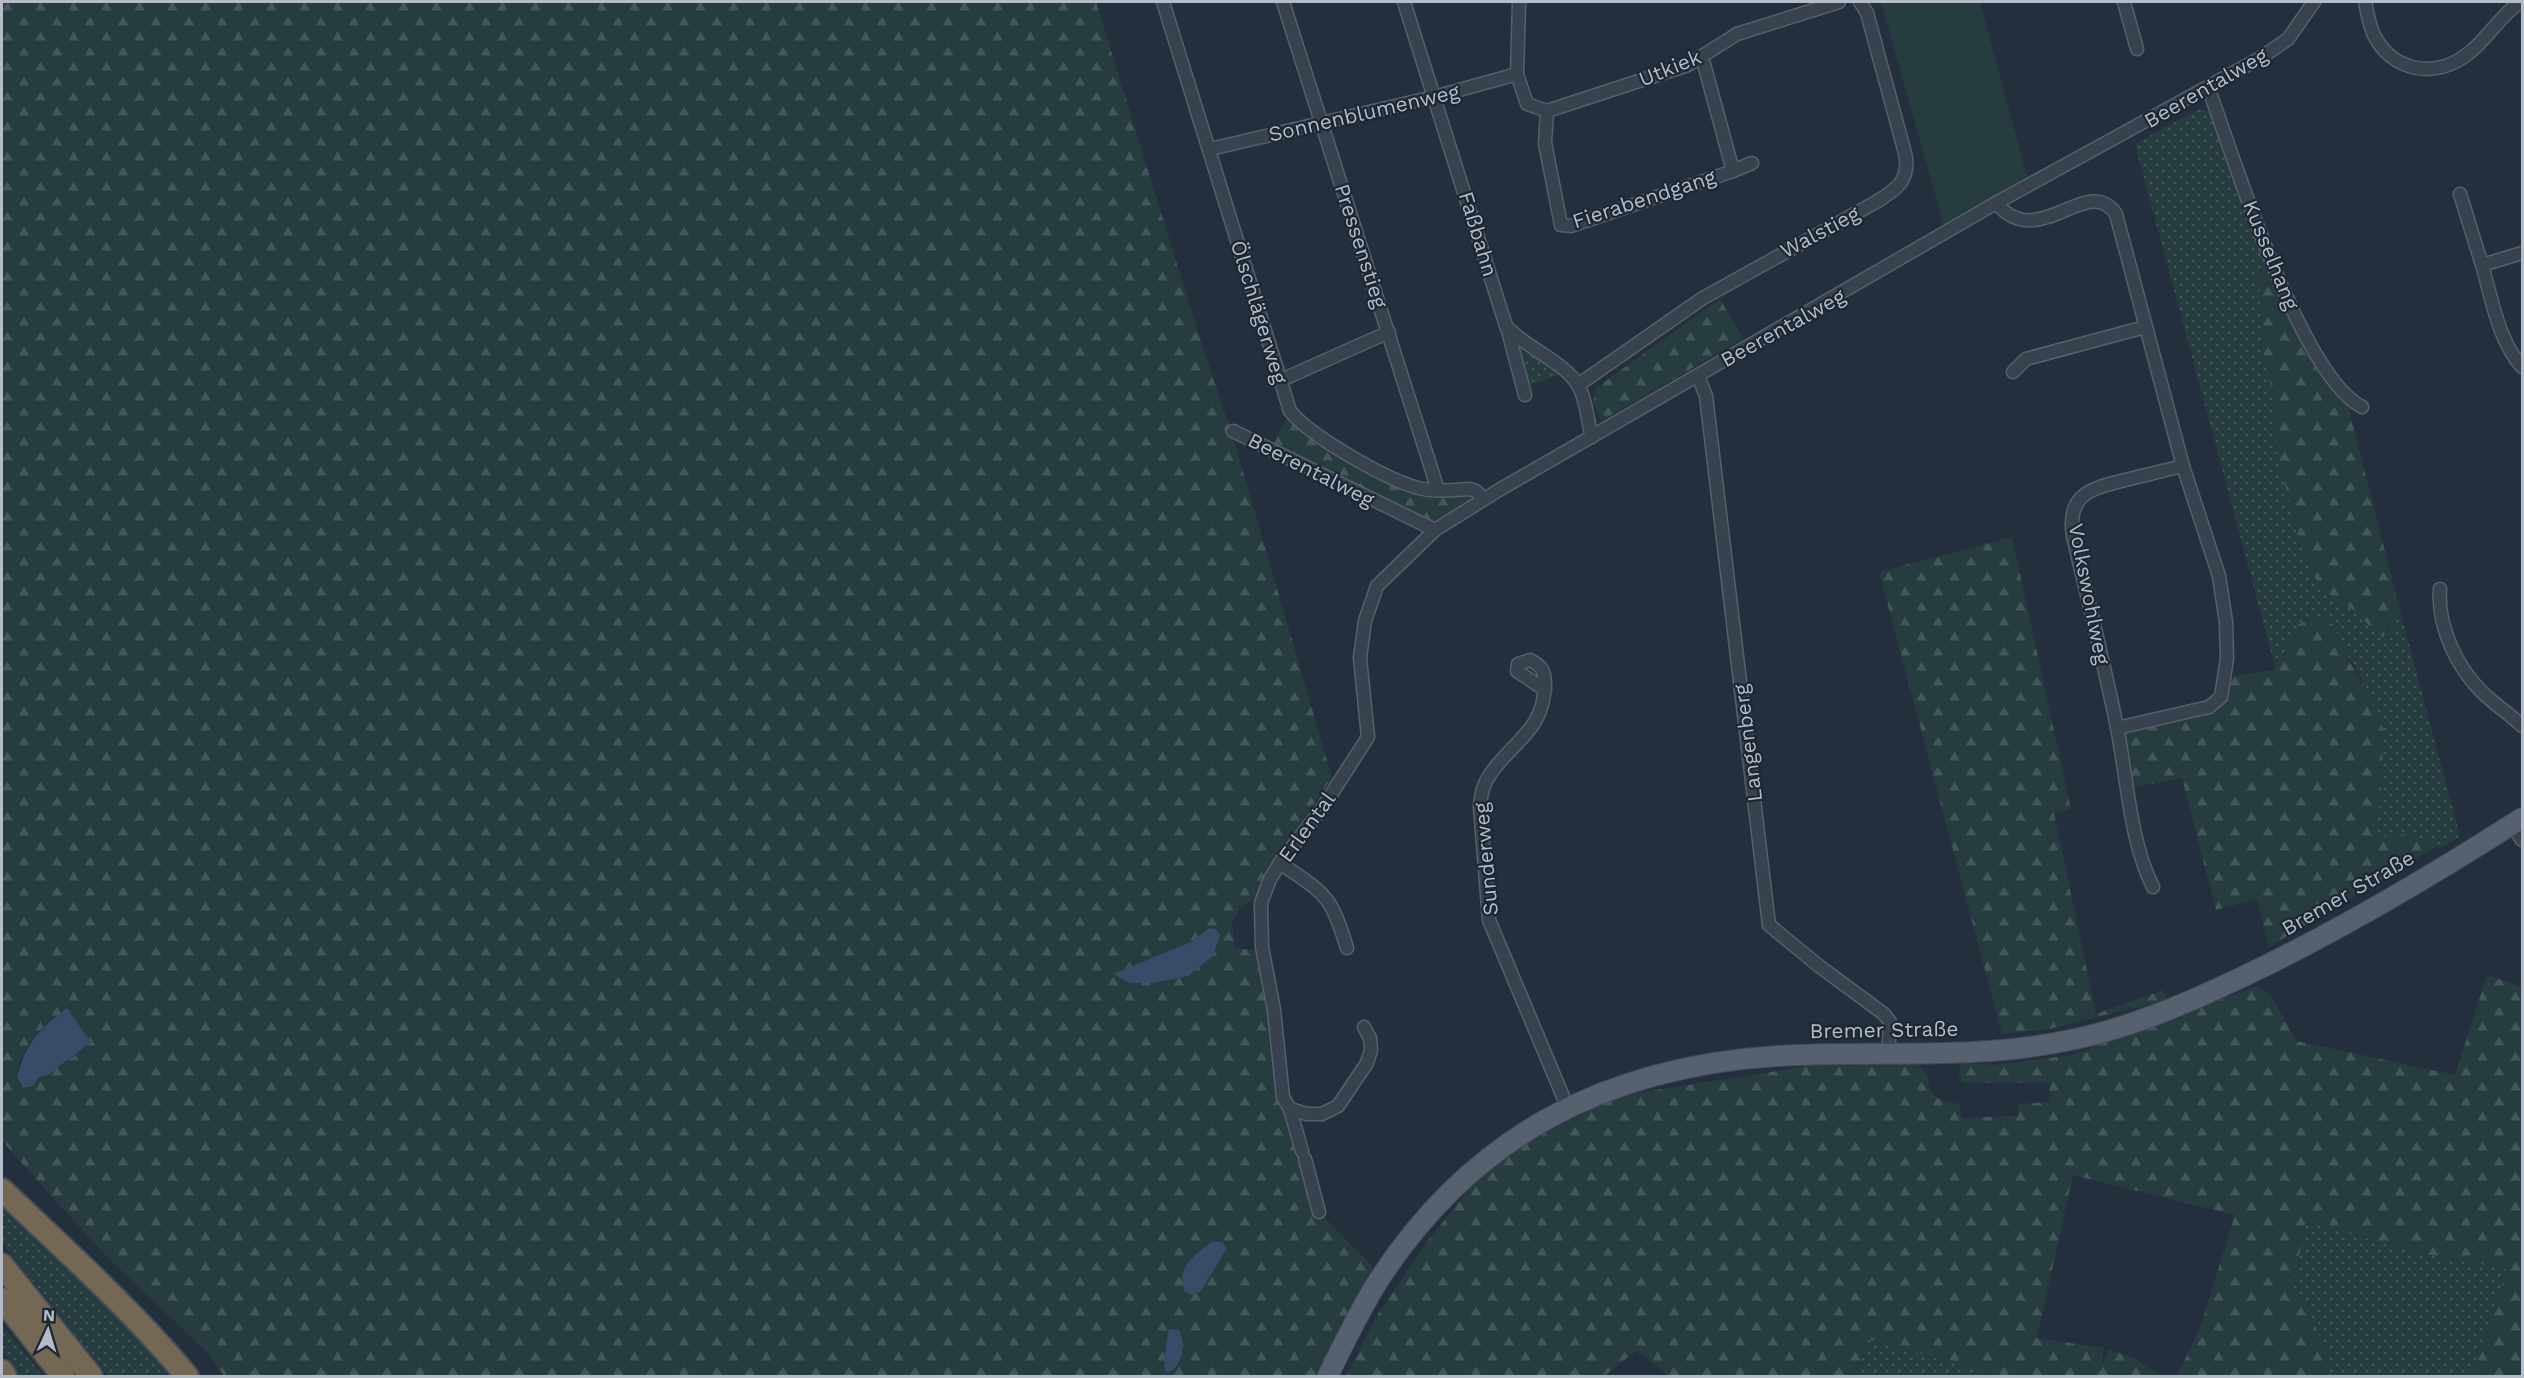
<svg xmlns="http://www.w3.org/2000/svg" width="2524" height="1378" font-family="'Work Sans',sans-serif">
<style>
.grass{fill:url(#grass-dots)}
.forest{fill:url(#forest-firs);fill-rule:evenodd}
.garden{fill:#263c3f}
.water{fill:#394c67}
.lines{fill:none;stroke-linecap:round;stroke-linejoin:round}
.street-casing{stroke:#565f6c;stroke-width:15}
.primary-casing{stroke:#414a57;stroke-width:22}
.highway-casing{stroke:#434c59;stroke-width:26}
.street{stroke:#38414e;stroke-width:12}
.primary{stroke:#56606e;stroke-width:20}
.highway{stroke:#746855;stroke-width:22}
.labels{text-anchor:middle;stroke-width:4.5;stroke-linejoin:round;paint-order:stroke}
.street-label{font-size:21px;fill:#b4bcc9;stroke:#1d2633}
</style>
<defs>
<pattern id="grass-dots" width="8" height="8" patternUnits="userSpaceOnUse" patternTransform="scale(1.5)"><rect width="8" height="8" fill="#263c3f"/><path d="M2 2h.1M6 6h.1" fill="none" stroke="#435659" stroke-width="1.8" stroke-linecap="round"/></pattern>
<pattern id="forest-firs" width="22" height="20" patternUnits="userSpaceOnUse" patternTransform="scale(1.5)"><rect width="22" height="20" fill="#263c3f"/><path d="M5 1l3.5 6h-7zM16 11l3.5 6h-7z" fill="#435659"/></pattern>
</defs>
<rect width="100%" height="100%" fill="#242f3e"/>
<!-- grass -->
<g class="grass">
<path d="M2199,109L2217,113L2273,264L2262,350L2272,391L2278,456L2297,533L2309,569L2324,591L2355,611L2380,637H2384L2401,614L2460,836L2441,848L2407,834L2380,838L2371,832L2380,802L2384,730L2360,675L2341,645L2336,631L2307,618L2299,624L2276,670L2135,144Z"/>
<path d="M1527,344L1566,373L1523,387L1512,347Z"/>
<path d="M2,1200L177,1376H108L2,1243Z"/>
<path d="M2306,1221L2424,1254L2507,1269L2473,1376H2331C2326,1342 2311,1316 2293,1286Z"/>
<path d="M2,1325L43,1376H19L2,1350Z"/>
<path d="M1868,1339L1999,1376H1856Z"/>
</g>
<!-- forest -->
<g class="forest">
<path d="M2,2H1096L1202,345L1233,437L1332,778L1269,867L1254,899L1240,908L1232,922L1235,948L1259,951L1294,1120L1319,1212L1373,1267L1316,1376H224L208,1353L105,1255L2,1141ZM1209,928L1154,983H1130L1113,974L1193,941ZM49,1021L91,1042L61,1066L39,1076L33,1086L19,1084C13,1059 33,1038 49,1021Z"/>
<path d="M2273,264L2284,294L2350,400V414L2401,614L2383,637H2380L2355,611L2324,591L2309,569L2297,533L2278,456L2272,391L2262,350L2258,268Z"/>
<path d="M1720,299L1743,339L1601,421L1593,402L1596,388Z"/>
<path d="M1290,411L1297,420L1410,486L1469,489L1470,502L1435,530L1271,449Z"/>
<path d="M2012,537L2071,809L2054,813L2096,1014L2163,990L2167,1000L2049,1029L2002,1034L1879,572Z"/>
<path d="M2314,616L2327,620L2333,625L2348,659L2369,694L2384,730L2380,802L2371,832L2380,838L2407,834L2439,845L2269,947L2257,899L2216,910L2182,778L2128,788L2117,728L2209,707L2226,677L2276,670L2299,624Z"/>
<path d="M2487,975L2522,987V1376H2473L2507,1269L2424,1254L2306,1222L2293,1286C2311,1316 2326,1342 2331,1376H2177L2200,1328L2235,1215L2073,1175L2037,1338L2104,1348L2101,1364H2103L2108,1349L2135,1358L2160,1376H1999L1868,1339L1856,1376H1670L1636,1351L1604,1376H1346L1378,1314L1426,1243L1492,1161L1611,1097L1821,1064H1918L1928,1076C1927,1098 1942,1102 1960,1104L1961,1118L2018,1116V1104L2050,1102L2049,1083H1962L1959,1076L1960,1063L1995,1065L2072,1055L2257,986L2270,995L2297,1041L2455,1075Z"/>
</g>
<!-- garden -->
<path class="garden" d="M1881,2H1980L2028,180L1944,226Z"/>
<!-- water -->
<g class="water">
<path d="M1209,928L1216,929L1220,935L1213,956L1188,976L1154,983H1130L1113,974L1193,941Z"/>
<path d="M67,1008L91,1042L48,1075L39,1077L33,1086L23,1088L17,1077C26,1043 38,1030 67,1008Z"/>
<path d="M1212,1242H1222L1227,1248L1201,1291L1193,1295L1185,1292C1175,1268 1194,1255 1212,1242Z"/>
<path d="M1169,1329L1179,1330C1186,1343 1183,1366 1169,1372L1165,1371C1163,1362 1167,1338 1169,1329Z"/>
</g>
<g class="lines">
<defs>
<g id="street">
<path d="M1163,2L1290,411C1310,436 1391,483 1423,489C1438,492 1454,490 1469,489L1476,491L1484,499"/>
<path d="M1283,2L1438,490"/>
<path d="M1404,2L1506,326C1525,348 1566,362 1579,387C1587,401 1587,421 1592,437"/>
<path d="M1519,2L1517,74L1527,104L1547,111L1688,65L1737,34L1839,2"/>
<path d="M2124,2L2137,49"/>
<path d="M2365,2C2367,12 2369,23 2373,33C2391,72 2436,80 2469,53C2488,38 2500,16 2520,2"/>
<path d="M1700,59L1704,64L1733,171L1752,163"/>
<path d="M2208,87C2234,157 2299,374 2362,407"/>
<path d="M1547,111L1545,143L1561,225L1571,226L1733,171"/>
<path d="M1210,149L1434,97L1517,74"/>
<path d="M2460,194L2482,265"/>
<path d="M1996,203C2039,254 2087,172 2116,214L2183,466L2219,576L2226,622L2227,659L2221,697L2209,707L2117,728"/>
<path d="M1507,327L1525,395"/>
<path d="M2522,367C2498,340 2492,299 2482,265L2522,253"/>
<path d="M2013,372L2026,359L2145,327"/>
<path d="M1698,376L1706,396L1769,925L1819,966L1884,1014L1890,1022L1888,1055"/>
<path d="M1279,381L1389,332"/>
<path d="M1578,385L1703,298L1876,202C1896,190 1911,180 1905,153L1867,13L1860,2"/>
<path d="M1233,431L1435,530"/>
<path d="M2440,589C2437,626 2457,668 2483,693C2495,705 2510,714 2522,726"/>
<path d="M1545,690L1517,671L1518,664L1530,660C1542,666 1545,671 1545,685C1543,731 1515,739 1491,773C1483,784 1481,794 1480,807L1489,920L1567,1106"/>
<path d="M2512,825L2522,840"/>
<path d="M1280,863C1326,895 1330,893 1347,948"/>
<path d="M2153,887C2130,842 2127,777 2117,727C2104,664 2088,600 2073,536C2066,492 2094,488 2129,479C2147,475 2165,470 2183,466"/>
<path d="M1290,1109L1307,1114H1322L1338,1106L1367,1063L1371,1050L1370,1038L1364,1027"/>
<path d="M1302,1151L1290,1109L1283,1097L1274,1010L1262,947L1261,903L1270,879L1280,863L1323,807L1368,737L1360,658L1365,621L1377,586L1435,530L1499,490L1996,203L2262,57L2288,39L2314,2"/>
<path d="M1305,1159L1319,1212"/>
</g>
<path id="primary" d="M1328,1376C1344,1343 1360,1309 1380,1278C1475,1134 1607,1067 1777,1056C1876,1050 1976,1061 2075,1039C2132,1027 2185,1004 2238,979C2336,933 2430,877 2522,818"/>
<g id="highway">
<path d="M2,1190C65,1250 131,1309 187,1376"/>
<path d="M2,1265L91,1376"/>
<path d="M2,1299L63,1376"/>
<path d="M2,1371L5,1376"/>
</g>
</defs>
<!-- street casing -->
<use href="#street" class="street-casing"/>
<!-- primary casing -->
<use href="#primary" class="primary-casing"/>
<!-- highway casing -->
<use href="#highway" class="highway-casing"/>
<!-- street -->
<use href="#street" class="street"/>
<!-- primary -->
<use href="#primary" class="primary"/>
<!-- highway -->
<use href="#highway" class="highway"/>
</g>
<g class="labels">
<!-- street labels -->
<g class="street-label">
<text transform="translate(1670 68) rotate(-22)" y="7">Utkiek</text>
<text transform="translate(2206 88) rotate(-30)" y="7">Beerentalweg</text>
<text transform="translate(1364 113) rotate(-13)" y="7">Sonnenblumenweg</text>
<text transform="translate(1644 199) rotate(-18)" y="7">Fierabendgang</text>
<text transform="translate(1820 232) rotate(-28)" y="7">Walstieg</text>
<text transform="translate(1478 234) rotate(73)" y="7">Faßbahn</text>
<text transform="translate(1361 246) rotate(72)" y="7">Pressenstieg</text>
<text transform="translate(2271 255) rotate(68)" y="7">Kusselhang</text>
<text transform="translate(1259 312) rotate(73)" y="7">Ölschlägerweg</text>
<text transform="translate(1783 328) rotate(-29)" y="7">Beerentalweg</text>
<text transform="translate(1311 470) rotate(27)" y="7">Beerentalweg</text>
<text transform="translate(2089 594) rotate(79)" y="7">Volkswohlweg</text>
<text transform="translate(1748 743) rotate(-97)" y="7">Langenberg</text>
<text transform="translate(1307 827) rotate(-54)" y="7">Erlental</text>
<text transform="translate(1486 859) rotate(-95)" y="7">Sunderweg</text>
<text transform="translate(2348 893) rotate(-30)" y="7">Bremer Straße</text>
<text transform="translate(1884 1030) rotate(-1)" y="7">Bremer Straße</text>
</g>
</g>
<!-- border -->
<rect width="2524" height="1378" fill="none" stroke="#b4bcc9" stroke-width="6"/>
<!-- north arrow -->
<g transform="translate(48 1330) rotate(4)" stroke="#1d2633" stroke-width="4.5" paint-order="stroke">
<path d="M0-4.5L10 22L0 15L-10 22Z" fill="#b4bcc9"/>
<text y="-9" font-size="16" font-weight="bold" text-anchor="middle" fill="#b4bcc9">N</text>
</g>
</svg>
